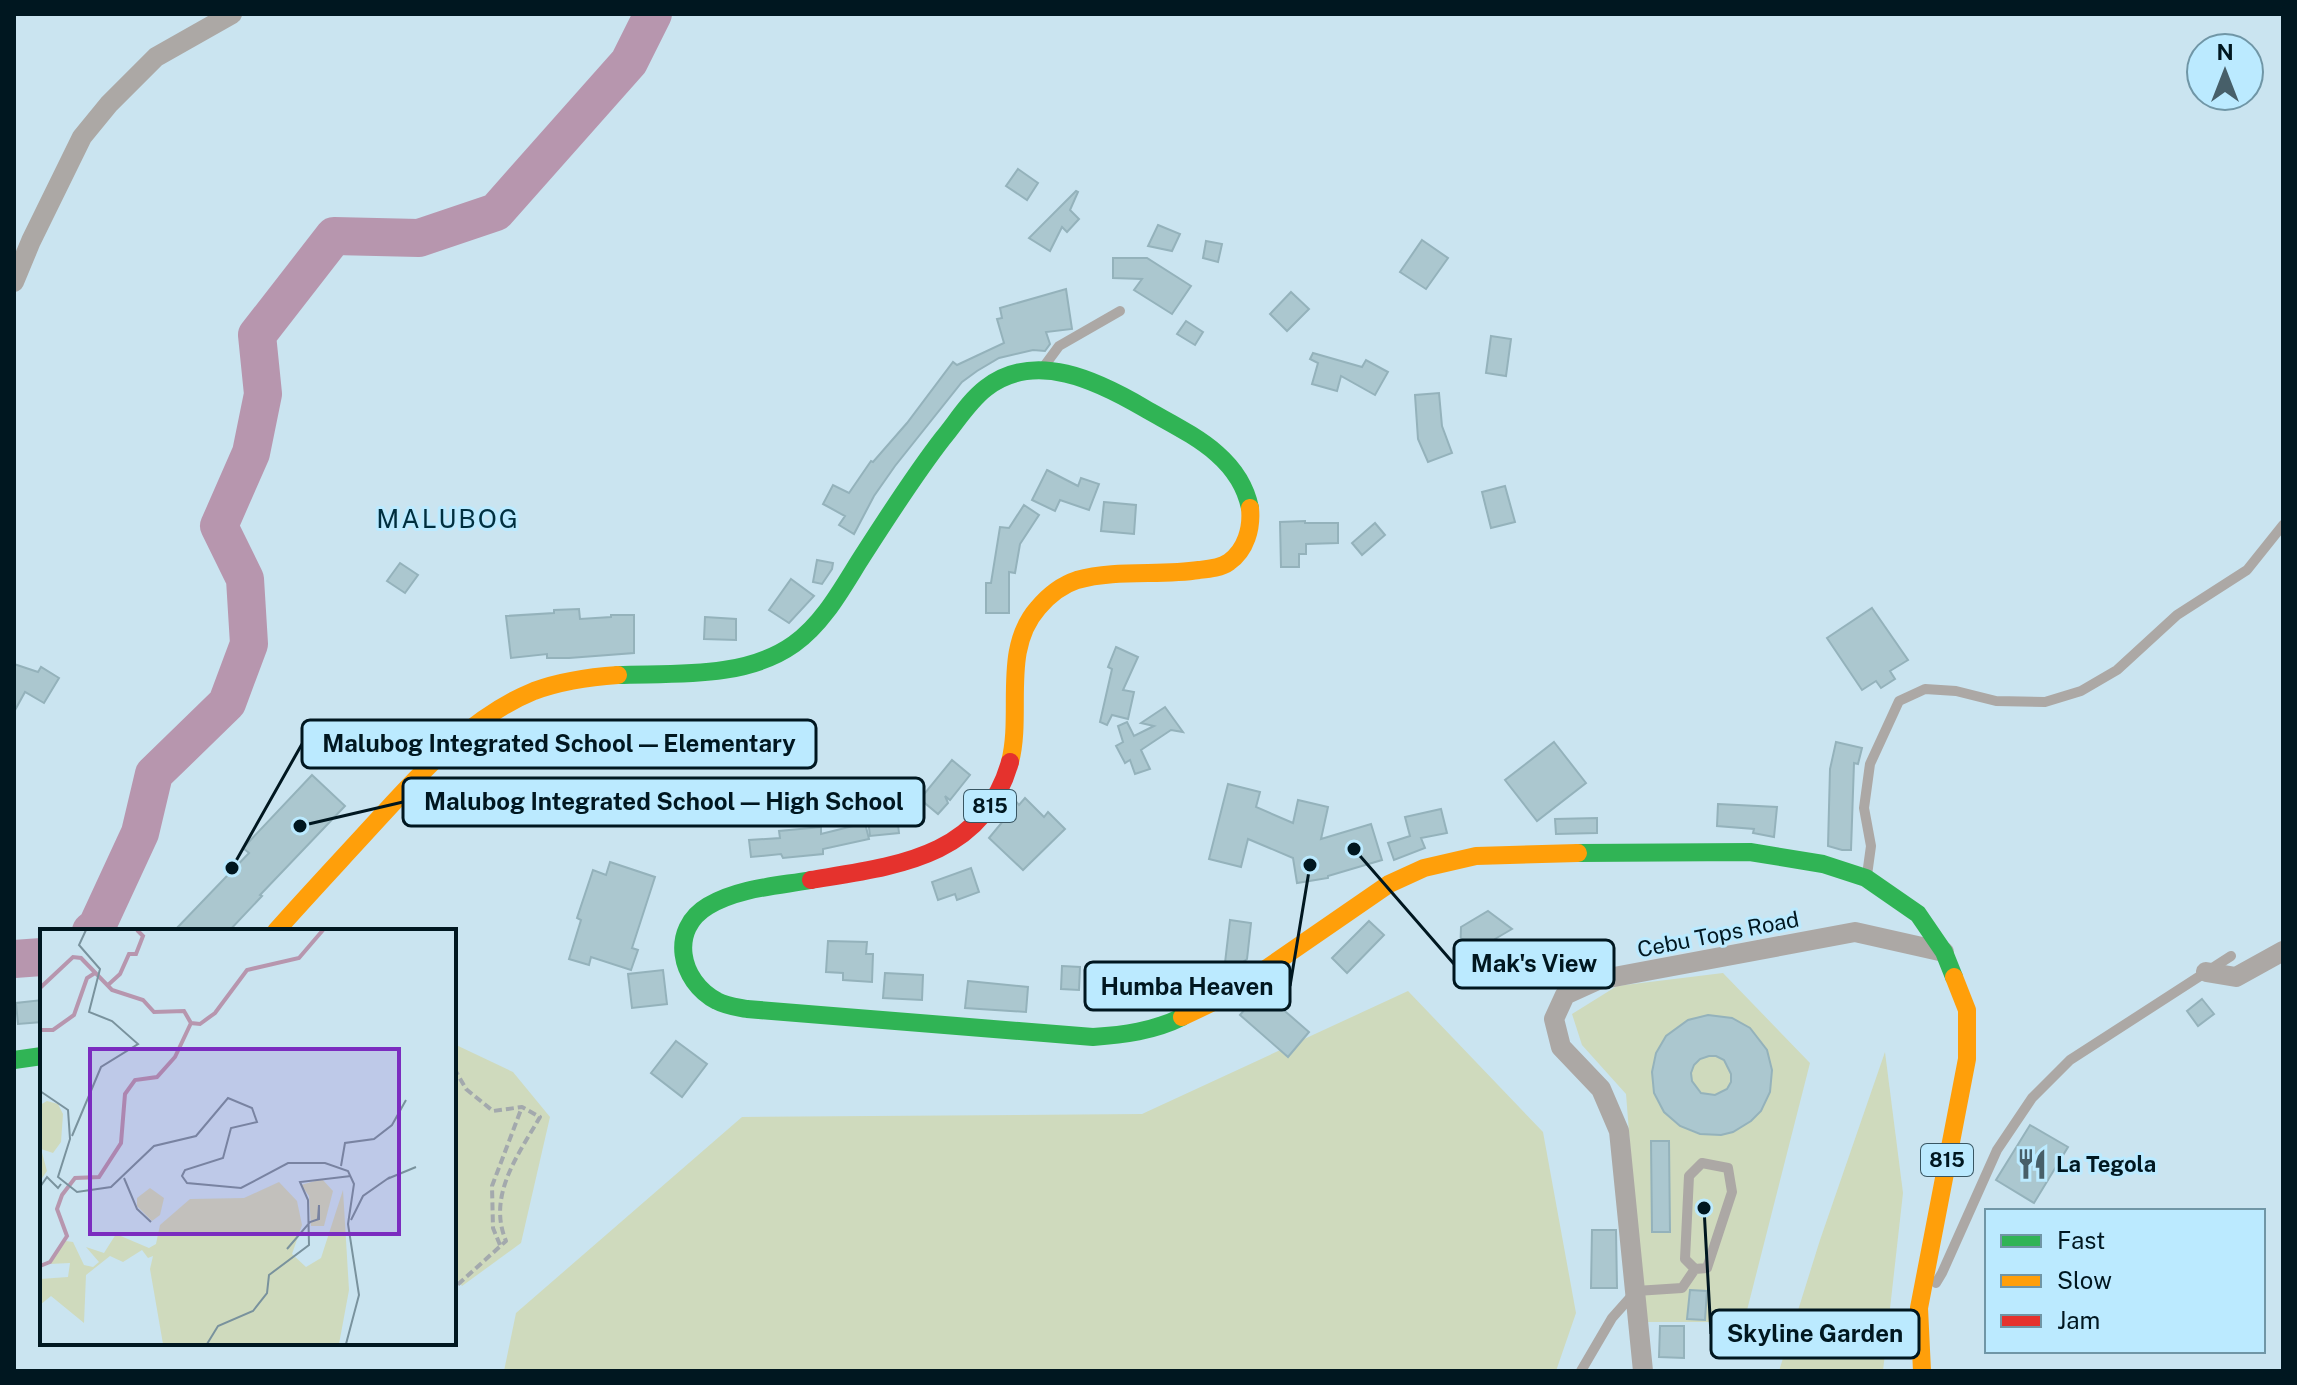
<svg xmlns="http://www.w3.org/2000/svg" width="2297" height="1385" font-family="'Public Sans',sans-serif">
<style>
.green{fill:#cfdabd}
.lines{fill:none;stroke-linecap:round;stroke-linejoin:round}
.river{stroke:#b796ae;stroke-width:38}
.building{fill:#abc7cf;stroke:#94b2bb;stroke-width:2;fill-rule:evenodd}
.path{stroke:#a3a9ad;stroke-width:4;stroke-dasharray:8 4;stroke-linecap:butt}
.lane{stroke:#aca8a5;stroke-width:10}
.street{stroke:#aca8a5;stroke-width:20}
.fast{stroke:#30b455;stroke-width:18}
.slow{stroke:#ff9f0a;stroke-width:18}
.jam{stroke:#e5322d;stroke-width:18}
.labels{text-anchor:middle;stroke-width:6;stroke-linejoin:round;paint-order:stroke}
.shield{fill:#bbeaff;stroke:#385663;stroke-width:2}
.shield-label{font-size:20px;font-weight:bold;fill:#001720}
.street-label{font-size:22px;fill:#001720;stroke:#bbeaff}
.poi-label{font-size:22px;font-weight:bold;fill:#001720;stroke:#bbeaff;text-anchor:start}
.quarter-label{font-size:26px;letter-spacing:2px;fill:#002f3f;stroke:#bbeaff}
.inset-river{fill:none;stroke:#b796ae;stroke-width:4}
.inset-road{fill:none;stroke:#79929d;stroke-width:2}
.view{fill:#7b2cbf;fill-opacity:0.15;stroke:#7b2cbf;stroke-width:4}
.inset-edge{fill:none;stroke:#001720;stroke-width:4}
.leader{fill:none;stroke:#001720;stroke-width:3}
.callout-dot{fill:#001720;stroke:#bbeaff;stroke-width:3}
.callout{fill:#bbeaff;stroke:#001720;stroke-width:3}
.callout-label{font-size:24px;text-anchor:middle;font-weight:bold;fill:#001720}
</style>
<rect width="100%" height="100%" fill="#cae4f0"/>
<!-- green -->
<g class="green">
<path d="M1723,973L1810,1063L1744,1322H1644L1626,1094L1582,1045L1572,1014L1617,986Z"/>
<path d="M1408,991L1543,1132L1576,1313L1556,1371H504L516,1313L742,1117L1142,1114Z"/>
<path d="M454,1044L513,1072L550,1117L521,1243L462,1286L454,1274Z"/>
<path d="M1885,1052L1903,1193L1883,1371H1779L1820,1240Z"/>
</g>
<g class="lines">
<!-- river -->
<g class="river">
<path d="M91,931L97,926L140,833L154,774L227,703L249,644L245,579L219,526L251,453L263,394L257,335L334,236L419,238L496,212L629,62L653,14"/>
<path d="M14,959L42,957"/>
</g>
</g>
<!-- building -->
<g class="building">
<path d="M1018,169L1038,183L1027,200L1006,186Z"/>
<path d="M1076,191L1078,192L1070,210L1079,219L1067,232L1062,227L1050,251L1029,238Z"/>
<path d="M1158,225L1180,234L1172,251L1148,246Z"/>
<path d="M1422,240L1448,258L1426,289L1400,272Z"/>
<path d="M1206,241L1222,244L1218,262L1203,258Z"/>
<path d="M1113,258H1147L1191,286L1172,314L1134,290L1142,279L1113,278Z"/>
<path d="M1066,289L1072,329L1046,332L1050,344L1045,351L1033,350L999,358L977,371L962,382L895,466L874,496L854,534L839,525L845,516L823,504L833,485L849,493L871,461L873,462L907,423L953,362L957,365L1004,343L997,319L1002,318L1000,308Z"/>
<path d="M1291,292L1309,309L1287,331L1270,314Z"/>
<path d="M1186,321L1203,332L1195,345L1177,334Z"/>
<path d="M1491,336L1511,339L1506,376L1486,373Z"/>
<path d="M1313,353L1362,367L1366,360L1388,372L1375,395L1341,376L1337,391L1312,384L1318,363L1310,359Z"/>
<path d="M1439,393L1442,426L1452,453L1428,462L1418,439L1415,395Z"/>
<path d="M1047,470L1078,486L1081,478L1099,484L1089,510L1060,500L1055,511L1032,500Z"/>
<path d="M1505,486L1515,522L1491,528L1482,492Z"/>
<path d="M1104,502L1136,505L1134,534L1101,531Z"/>
<path d="M1024,505L1039,515L1020,544L1015,573L1009,572V613H986V583H991L1000,527L1009,528Z"/>
<path d="M1305,521V523H1338V543L1306,544V554H1299V567H1281L1280,522Z"/>
<path d="M1375,523L1385,535L1362,555L1352,543Z"/>
<path d="M817,560L833,563L832,569L822,584L813,582Z"/>
<path d="M400,563L418,575L405,593L387,581Z"/>
<path d="M791,579L814,596L789,623L769,610Z"/>
<path d="M1872,608L1908,660L1890,671L1895,679L1881,688L1876,681L1862,690L1827,638Z"/>
<path d="M579,609L580,619L611,617V615H634V653L569,658H547V654L511,658L506,616L554,613V610Z"/>
<path d="M705,617L736,619V640L704,639Z"/>
<path d="M1116,647L1138,657L1123,690L1134,692L1128,719L1112,715L1107,725L1100,722L1112,669L1108,667Z"/>
<path d="M14,664L38,672L41,667L59,678L44,703L25,692L14,712Z"/>
<path d="M1165,707L1183,732L1171,730L1141,750L1150,769L1135,774L1130,760L1125,763L1116,746L1123,742L1118,726L1127,722L1134,736L1154,726L1141,723Z"/>
<path d="M1554,742L1586,783L1537,821L1505,780Z"/>
<path d="M1836,742L1862,748L1858,764L1854,763L1851,850H1842L1828,846L1830,769Z"/>
<path d="M952,760L970,775L950,800L945,796L948,803L938,814L920,799Z"/>
<path d="M312,775L345,806L260,895L262,896L229,931H174L249,853L243,848Z"/>
<path d="M1228,784L1260,792L1256,807L1293,823L1298,800L1328,807L1321,839L1371,824L1382,860L1328,876V878L1297,883L1293,858L1248,839L1241,867L1209,859Z"/>
<path d="M1025,798L1044,817L1048,812L1065,829L1023,870L989,838L1004,820L1015,800L1019,805Z"/>
<path d="M895,799L899,833L870,836L866,803Z"/>
<path d="M1718,804L1777,807L1774,837L1753,833L1754,829L1717,826Z"/>
<path d="M1441,809L1447,833L1421,838L1425,848L1394,860L1388,843L1410,836L1405,817Z"/>
<path d="M1597,818V833L1556,834L1555,819Z"/>
<path d="M865,823L869,839L823,849V854L783,858L781,854L751,857L749,840L780,838L779,831L821,827V834Z"/>
<path d="M610,862L655,877L632,948L638,950L631,970L591,957L589,965L569,959L581,920L577,918L593,870L606,875Z"/>
<path d="M971,868L979,892L957,900L955,894L938,900L932,882Z"/>
<path d="M1488,911L1512,929L1495,939L1494,949L1487,954L1476,949L1460,959L1461,927Z"/>
<path d="M1230,920L1251,923L1247,959L1239,965L1225,963Z"/>
<path d="M1369,921L1384,935L1347,973L1332,958Z"/>
<path d="M828,941L867,942L866,954H873L872,982L843,980V973L826,972Z"/>
<path d="M1062,966L1080,967L1079,990L1061,989Z"/>
<path d="M663,970L667,1004L632,1008L628,974Z"/>
<path d="M885,973L923,975L922,1000L883,998Z"/>
<path d="M968,981L1028,987L1026,1012L965,1008Z"/>
<path d="M1264,993L1309,1032L1288,1057L1240,1015L1250,1003Z"/>
<path d="M2202,999L2214,1014L2198,1026L2187,1011Z"/>
<path d="M42,1000V1022L18,1024L16,1003Z"/>
<path d="M1708,1015L1732,1018L1750,1028L1767,1050L1772,1070L1770,1092L1761,1111L1751,1121L1733,1132L1721,1135L1700,1134L1680,1126L1664,1112L1654,1093L1652,1072L1656,1053L1666,1036L1688,1020ZM1709,1056H1716L1724,1060L1731,1074V1082L1727,1089L1715,1095L1701,1093L1692,1081L1691,1073L1694,1065L1700,1059Z"/>
<path d="M676,1041L707,1064L682,1097L651,1073Z"/>
<path d="M2030,1125L2068,1147L2034,1203L1996,1180Z"/>
<path d="M1651,1141H1669L1670,1232H1652Z"/>
<path d="M1592,1230H1616L1617,1288H1591Z"/>
<path d="M1690,1290L1707,1291L1705,1320L1687,1319Z"/>
<path d="M1660,1326H1684V1358L1659,1357Z"/>
</g>
<g class="lines">
<!-- path -->
<g class="path">
<path d="M454,1068L466,1089L493,1111L522,1107L540,1117C518,1155 487,1196 506,1241L454,1288"/>
<path d="M500,1245L493,1228L492,1186L522,1107"/>
</g>
<!-- lane -->
<g class="lane">
<path d="M1045,365L1059,346L1120,311"/>
<path d="M1867,875L1871,846L1864,808L1870,764L1899,701L1925,689L1956,691L1996,701L2045,702L2081,691L2117,670L2177,615L2247,570L2283,525"/>
<path d="M1936,1283L1942,1273L1997,1150L2032,1098L2070,1060L2231,956"/>
<path d="M1581,1371L1612,1318L1636,1291L1682,1288L1695,1269L1707,1268L1732,1192L1728,1168L1702,1163L1689,1176L1685,1259L1695,1269"/>
</g>
<!-- street -->
<g class="street">
<path d="M14,282L31,241L82,137L109,104L156,57L232,14"/>
<path d="M2206,972L2236,977L2283,951"/>
<path d="M1643,1371L1619,1131L1601,1089L1561,1047L1554,1019L1565,995L1598,980L1855,932L1944,952"/>
</g>
<!-- fast -->
<g class="fast">
<path d="M618,675C675,673 745,679 794,644C822,624 840,592 858,563C885,521 912,478 943,438C957,421 969,401 986,388C1035,350 1098,381 1144,408C1187,433 1239,454 1250,508"/>
<path d="M1578,853L1750,852L1823,864L1866,878L1918,914L1944,952L1954,977"/>
<path d="M811,880C777,886 738,888 708,906C669,929 679,981 717,1001C726,1006 737,1007 747,1009L1093,1037C1123,1035 1154,1031 1182,1017"/>
<path d="M14,1060L42,1056"/>
</g>
<!-- slow -->
<g class="slow">
<path d="M1010,762C1023,712 1001,650 1038,608C1048,596 1062,585 1077,580C1116,569 1160,576 1199,570C1209,569 1221,568 1229,562C1246,550 1252,528 1250,508"/>
<path d="M276,931C307,896 339,862 371,827C418,776 468,718 534,691C561,681 589,677 618,675"/>
<path d="M1182,1017L1228,995L1389,884L1424,868L1476,856L1578,853"/>
<path d="M1922,1371L1919,1308L1967,1059V1010L1954,977"/>
</g>
<!-- jam -->
<path class="jam" d="M811,880C895,866 983,858 1010,762"/>
</g>
<!-- icons -->
<defs>
<symbol id="restaurant-bare" viewBox="-9 -9 18 18"><path d="M-5-6h1v4h1v-4h1v4h1v-4h1v5L-1.5 .5V6h-2V.5L-5-1ZM5-6V6H3V1.5H1.5Q1.5-4 5-6Z" fill="#475f69" stroke="#bbeaff" stroke-width="2.5" paint-order="stroke"/></symbol>
</defs>
<g fill-rule="evenodd">
<use href="#restaurant-bare" x="2010" y="1142" width="44" height="44"/>
</g>
<g class="labels">
<!-- shield labels -->
<g class="shield">
<rect x="964" y="790" width="52" height="32" rx="6"/>
<rect x="1921" y="1144" width="52" height="32" rx="6"/>
</g>
<g class="shield-label">
<text x="990" y="813">815</text>
<text x="1947" y="1167">815</text>
</g>
<!-- street labels -->
<g class="street-label">
<text transform="translate(1718 934) rotate(-11)" y="8">Cebu Tops Road</text>
</g>
<!-- poi labels -->
<g class="poi-label">
<text x="2056" y="1172">La Tegola</text>
</g>
<!-- quarter labels -->
<g class="quarter-label">
<text x="448" y="528">MALUBOG</text>
</g>
</g>
<!-- overview -->
<g transform="translate(40 929)">
<rect width="416" height="416" fill="#cae4f0"/>
<path d="M7,172L18,175L23,185L21,213L13,224L1,220L7,242L0,252V176ZM282,250L293,262L284,297H271L269,267L261,256ZM239,253L257,272L262,296L252,325L266,338L281,329L303,261L309,361L299,415H123L110,340L113,327L108,329L102,321L83,333L70,327L46,346L44,394L11,367L0,376V350L28,348L30,334L9,335L26,312L33,313L44,336L53,338L59,333L46,318L64,324L76,305L109,319L116,315L120,296L150,270L204,269ZM110,259L124,269L120,286L112,292L97,277V269Z" fill="#cfdabd"/>
<path class="inset-river" d="M68,56L80,45L89,25H96L103,7L97,1M0,59L33,28L41,29L72,61L103,71L114,83L144,82L151,94L160,95L175,84L207,41L259,29L283,1M0,101H13L34,86L47,49L55,44M0,337L10,333L27,307L17,280L22,266L35,249L59,248L81,214L85,165L95,151L117,148L135,128L151,94"/>
<path class="inset-road" d="M0,162L28,181L30,210L18,248L37,263L71,258L114,217L156,207L188,169L212,179L217,193L191,199L183,229L145,241L142,247L147,254L201,259L248,234H285L308,242L314,255L308,295L319,366L306,415M32,207L61,138L98,115L72,92L49,83L60,40L39,16L46,1M301,237L305,214L334,210L352,196L366,171M84,249L97,280L111,293M347,250L376,238M0,258L7,248L18,259L21,255M311,291L323,267L350,248M247,320L270,293L279,290V276L278,290M167,415L178,397L213,382L227,364L229,346L269,316L268,271L260,253L311,247"/>
<path class="view" d="M50,120H359V305H50Z"/>
<rect width="416" height="416" class="inset-edge"/>
</g>
<!-- callouts -->
<path class="leader" d="M232 868L302 744M300 826L403 802M1354 849L1454 964M1310 865L1290 986M1704 1208L1711 1334"/>
<g class="callout-dot">
<circle cx="232" cy="868" r="8"/>
<circle cx="300" cy="826" r="8"/>
<circle cx="1354" cy="849" r="8"/>
<circle cx="1310" cy="865" r="8"/>
<circle cx="1704" cy="1208" r="8"/>
</g>
<g class="callout">
<rect x="302" y="720" width="514" height="48" rx="8"/>
<rect x="403" y="778" width="521" height="48" rx="8"/>
<rect x="1454" y="940" width="160" height="48" rx="8"/>
<rect x="1085" y="962" width="205" height="48" rx="8"/>
<rect x="1711" y="1310" width="208" height="48" rx="8"/>
</g>
<g class="callout-label">
<text x="559" y="752">Malubog Integrated School — Elementary</text>
<text x="664" y="810">Malubog Integrated School — High School</text>
<text x="1534" y="972">Mak's View</text>
<text x="1187" y="995">Humba Heaven</text>
<text x="1815" y="1342">Skyline Garden</text>
</g>
<!-- border -->
<rect width="2297" height="1385" fill="none" stroke="#001720" stroke-width="32"/>
<!-- legend -->
<rect x="1985" y="1209" width="280" height="144" fill="#bbeaff" stroke="#7096a6" stroke-width="2"/>
<rect x="2001" y="1235" width="40" height="12" fill="#30b455" stroke="#7096a6" stroke-width="2"/>
<text x="2057" y="1249" font-size="24" fill="#001720">Fast</text>
<rect x="2001" y="1275" width="40" height="12" fill="#ff9f0a" stroke="#7096a6" stroke-width="2"/>
<text x="2057" y="1289" font-size="24" fill="#001720">Slow</text>
<rect x="2001" y="1315" width="40" height="12" fill="#e5322d" stroke="#7096a6" stroke-width="2"/>
<text x="2057" y="1329" font-size="24" fill="#001720">Jam</text>
<!-- north arrow -->
<g transform="translate(2225 72)"><circle r="38" fill="#bbeaff" stroke="#7096a6" stroke-width="2"/>
<path d="M0-6L14 30L0 20L-14 30Z" fill="#475f69"/>
<text y="-12" font-size="22" font-weight="bold" text-anchor="middle" fill="#001720">N</text>
</g>
</svg>
